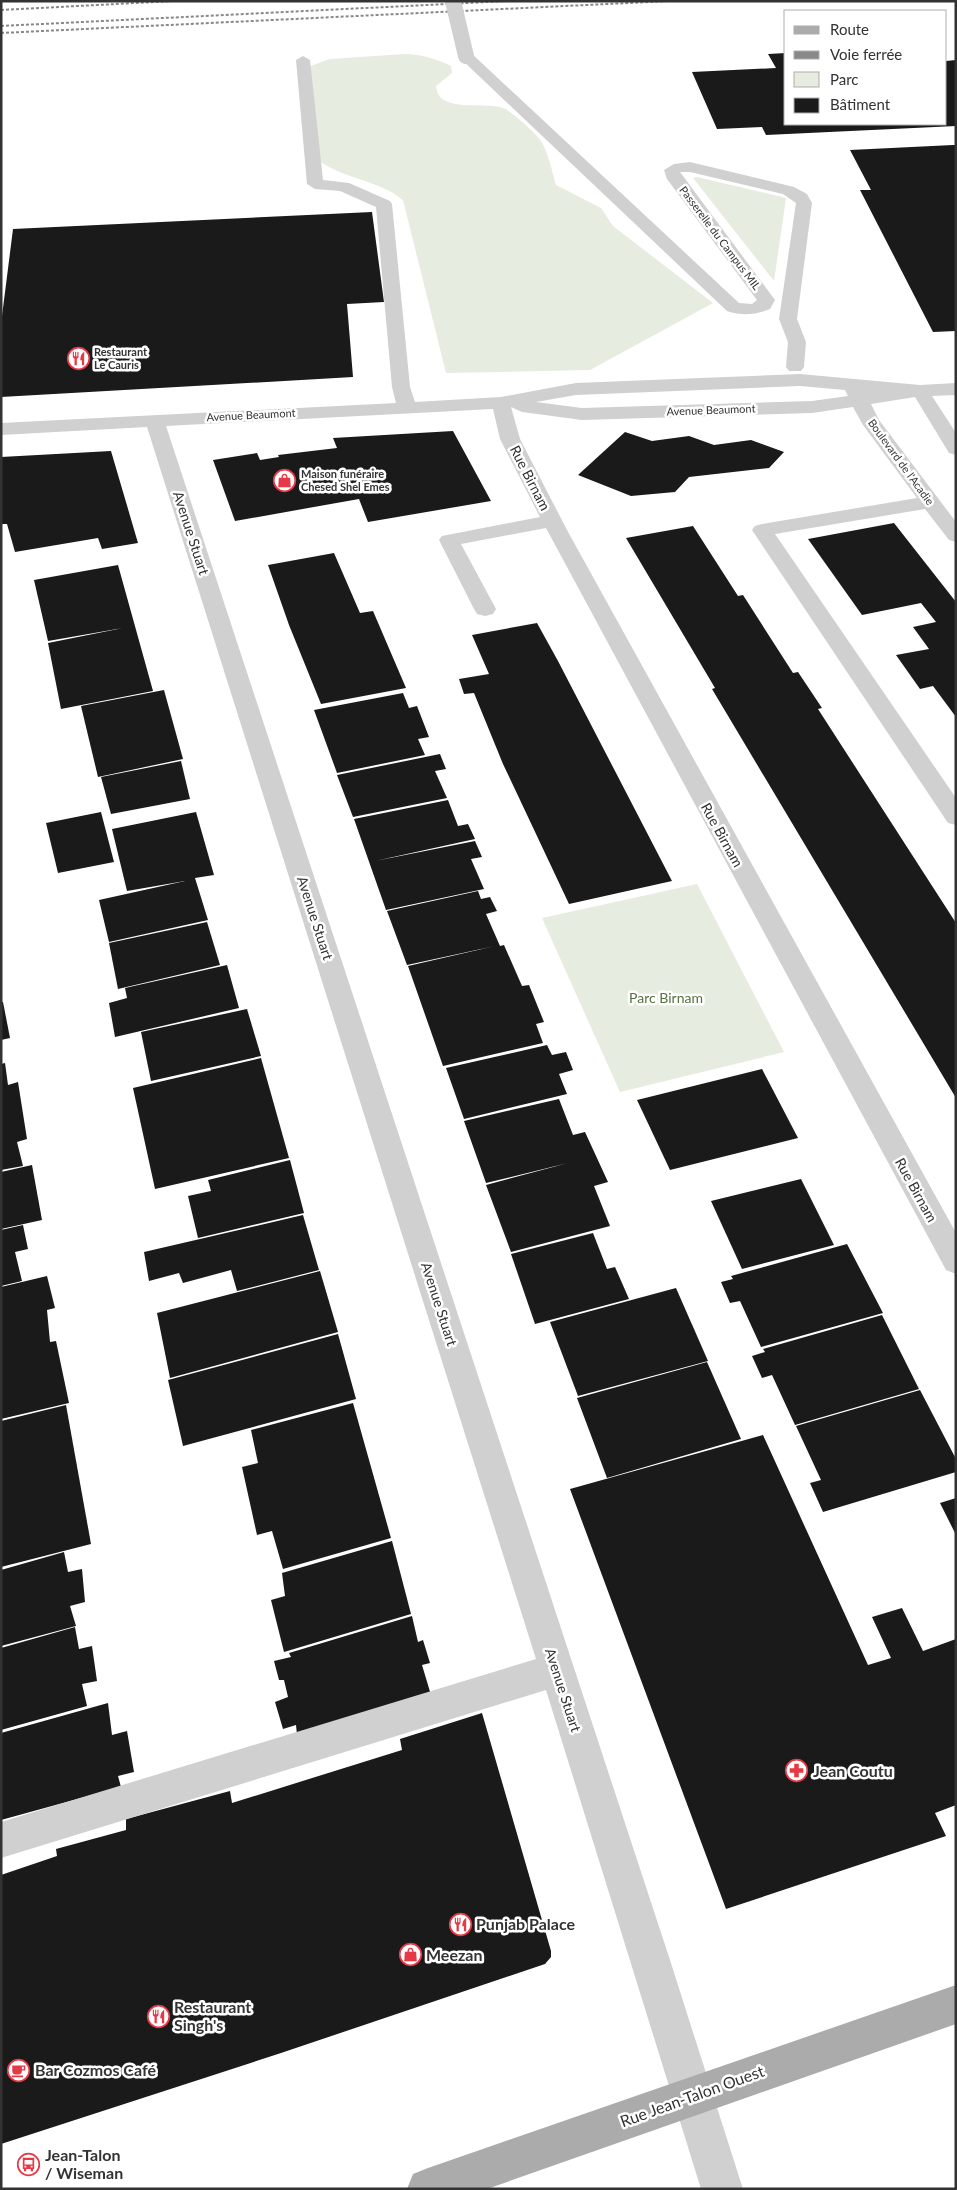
<svg xmlns="http://www.w3.org/2000/svg" width="957" height="2190" font-family="Lato,sans-serif">
<style>
.green{fill:#e6ecdf}
.building{fill:#1a1a1a}
.lines{fill:none;stroke-linecap:round;stroke-linejoin:round}
.minor{fill:#d0d0d0;fill-rule:evenodd}
.major{fill:#ababab;fill-rule:evenodd}
.rail{stroke:#888;stroke-width:2;stroke-dasharray:3 2;stroke-linecap:butt}
.minor-bridge{stroke:#d0d0d0;stroke-width:16}
.labels{text-anchor:middle;stroke-width:5;stroke-linejoin:round;paint-order:stroke}
.far-street-label{font-size:11px;fill:#333;stroke:#fff}
.far-poi-label{font-size:11px;font-weight:bold;fill:#333;stroke:#fff;text-anchor:start}
.street-label{font-size:14px;fill:#333;stroke:#fff}
.park-label{font-size:14px;fill:#56703f;stroke:#fff}
.near-poi-label{font-size:16px;font-weight:bold;fill:#333;stroke:#fff;text-anchor:start}
.near-street-label{font-size:16px;fill:#333;stroke:#fff}
</style>
<rect width="100%" height="100%" fill="#fff"/>
<!-- green -->
<g class="green">
<path d="M405,54C422,54 437,59 451,66L452,73L436,86C438,116 491,99 507,110C515,115 536,133 541,141C549,154 552,172 556,185L601,208L613,226L713,303L590,370L446,373L403,200C379,180 343,179 318,160L308,67L330,59Z"/>
<path d="M697,177L786,198L774,281L693,178Z"/>
<path d="M697,884L784,1052L620,1092L542,918Z"/>
</g>
<!-- building -->
<g class="building">
<path d="M786,53V124H946V61L956,60V126L766,135L762,127L717,129L692,72L776,68L768,54Z"/>
<path d="M953,145H956V331L933,332L860,190H871L850,150Z"/>
<path d="M372,212L384,302L347,304L353,377L1,397V324L13,229Z"/>
<path d="M453,431L491,501L368,522L359,499L235,521L213,460L257,453L260,460L279,457L278,455L337,448L333,438Z"/>
<path d="M625,432L652,441L689,436L714,445L751,440L784,452L769,468L689,477L675,492L631,496L578,475Z"/>
<path d="M111,451L138,543L102,549L98,538L15,552L7,524H2L1,521V457Z"/>
<path d="M894,523L956,602V717L933,686L920,689L896,655L929,649L913,627L936,622L921,603L862,615L808,539Z"/>
<path d="M693,526L738,596L743,595L793,673L798,672L822,708L818,709L956,923V1098L712,689L715,688L626,538Z"/>
<path d="M334,553L360,613L373,611L406,688L321,704L289,625L268,565Z"/>
<path d="M118,565L153,691L61,709L48,643L123,628L48,641L34,580Z"/>
<path d="M537,623L558,661L672,881L569,904L503,764L474,693L464,694L459,679L489,674L472,635Z"/>
<path d="M164,690L183,759L98,777L81,706Z"/>
<path d="M403,693L409,708L417,706L429,737L418,739L425,755L337,773L314,710Z"/>
<path d="M440,754L446,769L435,771L447,798L353,817L337,775Z"/>
<path d="M181,761L190,799L111,814L101,777Z"/>
<path d="M448,800L458,826L468,824L475,839L375,861L475,841L482,857L471,859L484,889L386,910L354,819Z"/>
<path d="M101,812L114,862L58,873L46,823Z"/>
<path d="M196,812L214,875L195,878L208,920L109,942L99,900L185,881L127,891L112,829Z"/>
<path d="M478,891L481,899L490,897L497,911L486,914L500,946L504,945L522,986L529,985L544,1022L536,1024L543,1043L443,1066L408,966L495,946L407,965L387,911Z"/>
<path d="M207,922L220,965L118,989L109,943Z"/>
<path d="M227,965L239,1008L115,1037L109,1003L127,998L125,988Z"/>
<path d="M1,1002H3L10,1038L1,1040Z"/>
<path d="M247,1009L261,1056L151,1081L141,1032Z"/>
<path d="M547,1045L552,1055L566,1052L573,1070L559,1074L567,1094L464,1119L446,1068Z"/>
<path d="M261,1058L289,1158L155,1189L133,1088Z"/>
<path d="M5,1063L8,1085L18,1082L27,1139L17,1142L23,1166L1,1170V1064Z"/>
<path d="M762,1069L798,1138L670,1170L637,1100Z"/>
<path d="M559,1099L573,1135L585,1132L608,1182L594,1186L610,1226L511,1252L486,1185L568,1163L486,1183L464,1121Z"/>
<path d="M290,1160L304,1213L198,1238L188,1196L211,1191L208,1180Z"/>
<path d="M32,1165L42,1220L1,1229V1172Z"/>
<path d="M801,1179L834,1245L742,1269L711,1201Z"/>
<path d="M303,1215L319,1270L237,1291L231,1270L183,1283L179,1273L149,1281L144,1252Z"/>
<path d="M23,1225L28,1249L15,1252L22,1281L1,1286V1230Z"/>
<path d="M593,1233L607,1269L615,1267L629,1299L535,1324L511,1254Z"/>
<path d="M847,1244L883,1313L761,1347L740,1301L730,1303L721,1282L733,1279L731,1276Z"/>
<path d="M320,1271L338,1332L170,1378L157,1313Z"/>
<path d="M47,1276L55,1308L47,1310L50,1342L56,1341L69,1403L1,1419V1287Z"/>
<path d="M676,1288L708,1361L578,1396L550,1322Z"/>
<path d="M882,1315L919,1389L795,1425L772,1375L762,1378L752,1356L765,1352L763,1349Z"/>
<path d="M338,1334L356,1399L183,1446L168,1380Z"/>
<path d="M707,1362L741,1439L607,1478L577,1398Z"/>
<path d="M920,1390L956,1459V1472L823,1512L810,1483L821,1480L796,1426Z"/>
<path d="M353,1403L391,1538L283,1569L272,1531L257,1535L242,1467L258,1463L251,1430Z"/>
<path d="M66,1405L91,1544L1,1567V1421Z"/>
<path d="M763,1435L868,1665L891,1658L872,1617L902,1608L923,1651L956,1639V1805L935,1813L946,1836L726,1909L570,1489Z"/>
<path d="M956,1498V1535L940,1503Z"/>
<path d="M392,1541L411,1614L284,1652L271,1600L285,1596L282,1573Z"/>
<path d="M64,1552L68,1572L82,1569L85,1602L70,1606L76,1626L1,1646V1570Z"/>
<path d="M412,1616L418,1642L423,1640L430,1663L422,1665L431,1695L297,1735L296,1725L283,1729L275,1702L288,1697L284,1680H279L274,1661L291,1657L289,1653Z"/>
<path d="M75,1627L79,1649L92,1646L97,1681L82,1684L87,1706L1,1730V1648Z"/>
<path d="M108,1703L112,1735L127,1731L134,1772L118,1776L121,1787L1,1820V1733Z"/>
<path d="M482,1713L551,1951V1957L545,1964L281,2053L1,2144V1875L57,1856L56,1849L126,1830V1819L230,1791L232,1803L402,1750L400,1739Z"/>
</g>
<g class="lines">
<!-- minor -->
<g class="minor">
<path d="M466,52L471,53L739,303L752,304L757,300L667,179L664,170L674,164L690,162L794,187L807,194L812,203L797,319L806,342L804,367L801,371H789L786,367L788,342L779,319L796,203L783,194L690,172H680L775,300L770,309C755,315 742,316 727,311L461,59L459,56Z"/>
<path d="M303,56L310,60L323,180L349,183L390,201L392,204L410,387L415,402L501,397L576,383L800,374L920,385L956,383V395L932,396L956,433V455L949,453L915,397L871,404L879,420L956,522V542L949,540L925,509L775,534L956,798V825L948,823L752,530L755,526L762,524L917,498L863,425L853,407L812,413L582,420L522,412L511,407L520,439L567,530L956,1233V1274L946,1270L546,528L461,544L496,609L493,614L485,616L477,614L474,609L439,540L442,536L540,517L500,439L493,409L166,426L669,1957L743,2189H701L546,1690L1,1858V1822L536,1659L147,427L1,435V423L396,403L392,387L376,207L340,191L315,189L307,184L296,60ZM800,386L845,390L848,396L812,401L582,408L536,402L576,395Z"/>
</g>
<!-- major -->
<path class="major" d="M956,1985V2024L487,2189H407L413,2174L428,2168Z"/>
<!-- rail -->
<g class="rail">
<path d="M1,10L174,1"/>
<path d="M1,26L508,1"/>
<path d="M1,33L670,1"/>
</g>
<!-- minor-bridge -->
<path class="minor-bridge" d="M453,1L466,56"/>
</g>
<!-- icons -->
<defs>
<symbol id="restaurant-ring" viewBox="-11 -11 22 22"><circle r="9.5" fill="#fff" stroke="#e63946" stroke-width="1.5"/><path d="M-5-6h1v4h1v-4h1v4h1v-4h1v5L-1.5 .5V6h-2V.5L-5-1ZM5-6V6H3V1.5H1.5Q1.5-4 5-6Z" fill="#e63946"/></symbol>
<symbol id="shop-ring" viewBox="-11 -11 22 22"><circle r="9.5" fill="#fff" stroke="#e63946" stroke-width="1.5"/><path d="M-5-2.5h2.3a2.7 3.5 0 0 1 5.4 0H5L5.5 6h-11ZM-1.5-2.5h3a1.5 2.3 0 0 0-3 0Z" fill="#e63946"/></symbol>
<symbol id="pharmacy-ring" viewBox="-11 -11 22 22"><circle r="9.5" fill="#fff" stroke="#e63946" stroke-width="1.5"/><path d="M-2-6h4v4h4v4h-4v4h-4v-4h-4v-4h4Z" fill="#e63946"/></symbol>
<symbol id="cafe-ring" viewBox="-11 -11 22 22"><circle r="9.5" fill="#fff" stroke="#e63946" stroke-width="1.5"/><path d="M-5.5-4.5H6V0H3Q3 3.5 0 3.5H-2.5Q-5.5 3.5-5.5 0ZM3-3.2v2h1.7v-2ZM-6 4.5H4V6H-6Z" fill="#e63946"/></symbol>
<symbol id="bus-ring" viewBox="-11 -11 22 22"><circle r="9.5" fill="#fff" stroke="#e63946" stroke-width="1.5"/><path d="M-5-6H5V4H4V6H2V4H-2V6H-4V4H-5ZM-3.5-4V0h7V-4ZM-3.5 1.2v1.5H-2V1.2ZM2 1.2v1.5H3.5V1.2Z" fill="#e63946"/></symbol>
</defs>
<g fill-rule="evenodd">
<use href="#restaurant-ring" x="66" y="346" width="25" height="25"/>
<use href="#shop-ring" x="272" y="468" width="25" height="25"/>
<use href="#pharmacy-ring" x="784" y="1758" width="25" height="25"/>
<use href="#restaurant-ring" x="448" y="1912" width="25" height="25"/>
<use href="#shop-ring" x="398" y="1942" width="25" height="25"/>
<use href="#restaurant-ring" x="146" y="2004" width="25" height="25"/>
<use href="#cafe-ring" x="6" y="2058" width="25" height="25"/>
<use href="#bus-ring" x="16" y="2152" width="25" height="25"/>
</g>
<g class="labels">
<!-- far-street labels -->
<g class="far-street-label">
<text transform="translate(720 238) rotate(53)" y="4">Passerelle du Campus MIL</text>
<text transform="translate(711 410) rotate(-2)" y="4">Avenue Beaumont</text>
<text transform="translate(251 415) rotate(-3)" y="4">Avenue Beaumont</text>
<text transform="translate(901 462) rotate(54)" y="4">Boulevard de l'Acadie</text>
</g>
<!-- far-poi labels -->
<g class="far-poi-label">
<text x="94" y="356">Restaurant<tspan x="94" dy="13">Le Cauris</tspan></text>
<text x="301" y="478">Maison funéraire<tspan x="301" dy="13">Chesed Shel Emes</tspan></text>
</g>
<!-- street labels -->
<g class="street-label">
<text transform="translate(530 478) rotate(63)" y="5">Rue Birnam</text>
<text transform="translate(191 533) rotate(72)" y="5">Avenue Stuart</text>
<text transform="translate(722 835) rotate(61)" y="5">Rue Birnam</text>
<text transform="translate(315 918) rotate(72)" y="5">Avenue Stuart</text>
<text transform="translate(916 1190) rotate(61)" y="5">Rue Birnam</text>
<text transform="translate(439 1304) rotate(72)" y="5">Avenue Stuart</text>
<text transform="translate(563 1690) rotate(72)" y="5">Avenue Stuart</text>
</g>
<!-- park labels -->
<g class="park-label">
<text x="666" y="1003">Parc Birnam</text>
</g>
<!-- near-poi labels -->
<g class="near-poi-label">
<text x="813" y="1777">Jean Coutu</text>
<text x="476" y="1930">Punjab Palace</text>
<text x="426" y="1961">Meezan</text>
<text x="174" y="2013">Restaurant<tspan x="174" dy="18">Singh's</tspan></text>
<text x="35" y="2076">Bar Cozmos Café</text>
<text x="45" y="2161">Jean-Talon<tspan x="45" dy="18">/ Wiseman</tspan></text>
</g>
<!-- near-street labels -->
<g class="near-street-label">
<text transform="translate(692 2096) rotate(-20)" y="6">Rue Jean-Talon Ouest</text>
</g>
</g>
<!-- border -->
<rect width="957" height="2190" fill="none" stroke="#333333" stroke-width="5"/>
<!-- legend -->
<rect x="784" y="10" width="162" height="115" fill="#ffffff" stroke="#adadad"/>
<rect x="794" y="26" width="25" height="8" fill="#ababab" stroke="#adadad"/>
<text x="830" y="35" font-size="15" fill="#333333">Route</text>
<rect x="794" y="51" width="25" height="8" fill="#888888" stroke="#adadad"/>
<text x="830" y="60" font-size="15" fill="#333333">Voie ferrée</text>
<rect x="794" y="72" width="25" height="15" fill="#e6ecdf" stroke="#adadad"/>
<text x="830" y="85" font-size="15" fill="#333333">Parc</text>
<rect x="794" y="98" width="25" height="15" fill="#1a1a1a" stroke="#adadad"/>
<text x="830" y="110" font-size="15" fill="#333333">Bâtiment</text>
</svg>
